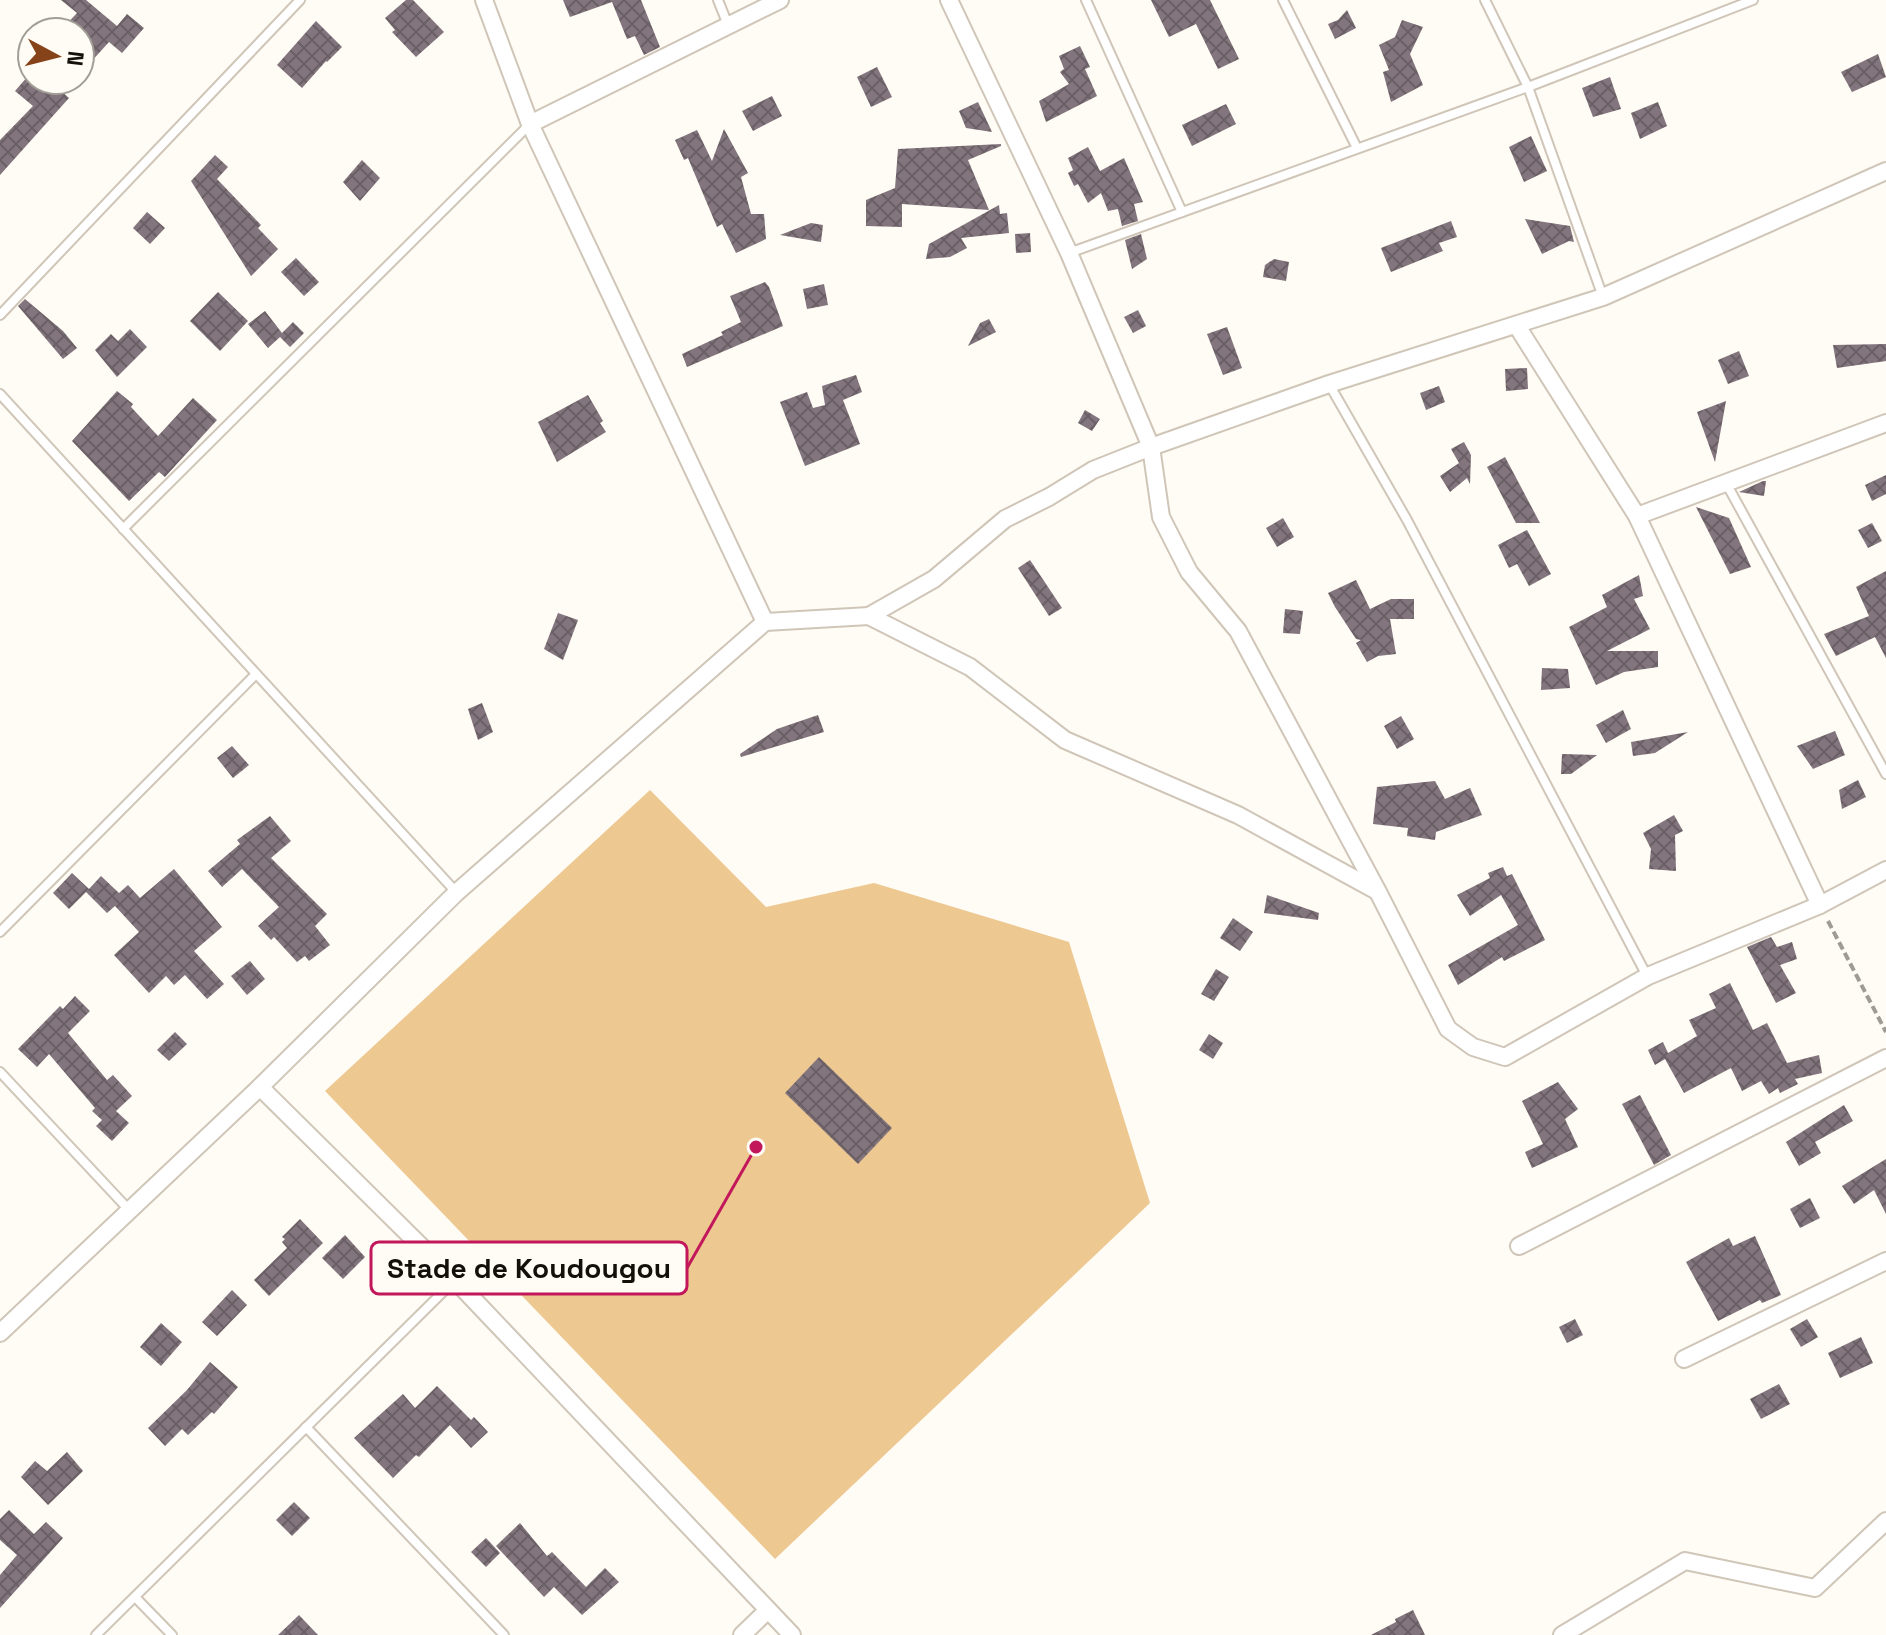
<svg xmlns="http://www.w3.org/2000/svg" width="1886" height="1635" font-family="'Space Grotesk',sans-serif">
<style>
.park{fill:#eec891}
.building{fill:url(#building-cross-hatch)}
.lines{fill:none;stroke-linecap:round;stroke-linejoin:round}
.lane-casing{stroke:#cfc6b8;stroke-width:12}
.street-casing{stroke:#cfc6b8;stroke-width:20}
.path{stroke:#9e9b95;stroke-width:4;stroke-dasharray:8 4;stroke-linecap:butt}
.lane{stroke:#fff;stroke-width:8}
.street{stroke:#fff;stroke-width:16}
.leader{fill:none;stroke:#c2185b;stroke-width:3}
.callout-dot{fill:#c2185b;stroke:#fffbf5;stroke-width:3}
.callout{fill:#fffbf5;stroke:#c2185b;stroke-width:3}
.callout-label{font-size:28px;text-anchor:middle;font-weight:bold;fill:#13100b}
</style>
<defs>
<pattern id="building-cross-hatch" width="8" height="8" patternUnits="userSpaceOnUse" patternTransform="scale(2)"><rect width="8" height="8" fill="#83757d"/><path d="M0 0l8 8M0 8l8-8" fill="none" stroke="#6a5f65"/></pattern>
</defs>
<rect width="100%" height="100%" fill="#fffbf5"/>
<!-- park -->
<path class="park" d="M650,790L766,907L874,883L1069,942L1150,1203L775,1559L325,1091Z"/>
<!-- building -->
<g class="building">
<path d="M61,0H86L117,26L127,14L144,28L122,53L109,42L80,74V32H59L77,13Z"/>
<path d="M406,0H413L444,32L416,57L392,32L395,30L385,18Z"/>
<path d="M563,0H641L660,47L644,55L635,36L627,39L612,2L570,17Z"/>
<path d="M1151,0H1210L1239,59L1218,69L1196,24L1169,37Z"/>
<path d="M1347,10L1356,28L1335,39L1328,24L1338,20Z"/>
<path d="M1402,20L1423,27L1410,54L1423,85L1391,102L1383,72L1389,70L1379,45L1395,37Z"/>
<path d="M316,21L342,47L327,62L326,61L302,88L277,65Z"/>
<path d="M1080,46L1090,67L1085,69L1097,96L1046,122L1039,101L1069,84L1060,72L1064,69L1059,56Z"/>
<path d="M1878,54L1886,77L1852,92L1841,72Z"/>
<path d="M877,67L892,97L871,107L857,77Z"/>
<path d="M28,76L32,80H49L69,98L0,175V140L33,106L15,91Z"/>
<path d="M1610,77L1621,109L1593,117L1582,88Z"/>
<path d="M772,96L782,116L753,131L742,111Z"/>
<path d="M978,102L992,132L966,128L959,111Z"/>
<path d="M1658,102L1667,126L1640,139L1631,113Z"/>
<path d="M1226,104L1236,124L1192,146L1182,125Z"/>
<path d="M724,129L748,173L741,177L751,214H764L766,239L736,253L722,224L717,227L688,158L684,160L675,140L697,130L712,161Z"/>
<path d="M1531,136L1547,171L1524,182L1509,147Z"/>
<path d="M1001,144V146L968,160L989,210L902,204V227L866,226V200L895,188L898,149Z"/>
<path d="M1088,147L1100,171L1124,158L1143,202L1134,204L1138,221L1122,226L1118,209L1108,211L1101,193L1088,203L1078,184L1074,186L1068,173L1073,170L1068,158Z"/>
<path d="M215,155L228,167L217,179L261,225L258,228L278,249L251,276L191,181Z"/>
<path d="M362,160L380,178L360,201L343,182Z"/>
<path d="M999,205L1000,214L1007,213L1009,233L961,238L967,248L950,257L926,259L929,244Z"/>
<path d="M147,212L165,228L150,244L133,228Z"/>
<path d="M1525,219L1570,226L1574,242L1569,241L1542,254Z"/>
<path d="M1451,221L1457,237L1439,243L1443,251L1391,272L1381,248Z"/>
<path d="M811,223L823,225L821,242L780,235Z"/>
<path d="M1030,233L1031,252L1016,253L1015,234Z"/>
<path d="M1141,234L1147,259L1132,269L1125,240Z"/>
<path d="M296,258L319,282L304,296L281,272Z"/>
<path d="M1274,259L1289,262L1286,281L1263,277L1265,265Z"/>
<path d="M765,282L769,287L783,326L687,367L682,354L723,335L721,332L741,322L730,296Z"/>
<path d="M824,284L828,305L807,309L803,289Z"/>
<path d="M218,292L248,321L220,351L190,321Z"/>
<path d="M25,299L63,331L77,348L63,359L18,306Z"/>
<path d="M1138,310L1146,326L1133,333L1124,317Z"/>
<path d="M265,311L282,333L293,322L304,333L290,347L280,337L268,348L248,324Z"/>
<path d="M989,319L996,332L968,346L980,323Z"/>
<path d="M1227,327L1242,368L1223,375L1207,334Z"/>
<path d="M130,329L147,347L117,377L95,350L111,334L118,341Z"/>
<path d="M1886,344V361L1837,368L1833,345Z"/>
<path d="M1739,351L1749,376L1728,384L1718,360Z"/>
<path d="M1527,368L1528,389L1506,391L1505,369Z"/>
<path d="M856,375L862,392L843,400L860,444L805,466L780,402L807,392L813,408L825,405L822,386Z"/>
<path d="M1439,386L1445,402L1426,410L1420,393Z"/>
<path d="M117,391L133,404L131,407L158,436L193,398L217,420L165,477L159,472L129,501L72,441Z"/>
<path d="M588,395L603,421L600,423L606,432L557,462L538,422Z"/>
<path d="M1726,401L1715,462L1697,412Z"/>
<path d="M1085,410L1100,419L1092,431L1078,423Z"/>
<path d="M1464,442L1471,455L1470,484L1467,478L1450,492L1440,476L1459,463L1451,449Z"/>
<path d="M1505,457L1540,523H1516L1487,467Z"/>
<path d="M1886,475V494L1872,501L1865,485Z"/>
<path d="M1763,481H1766L1764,496L1739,492Z"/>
<path d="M1696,507L1729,518L1751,567L1730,574Z"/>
<path d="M1283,518L1294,537L1277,547L1266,528Z"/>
<path d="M1872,523L1882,541L1868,548L1858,530Z"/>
<path d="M1527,530L1551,574L1529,586L1517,564L1509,568L1498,545Z"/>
<path d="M1030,560L1062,608L1049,616L1018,568Z"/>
<path d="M1886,571V658L1875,637L1836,656L1824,634L1869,616L1856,587Z"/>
<path d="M1639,575L1643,596L1634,599L1650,629L1607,651H1658V667L1624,672L1596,685L1569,627L1607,607L1602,595Z"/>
<path d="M1356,580L1370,609L1391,599H1414V619H1390L1396,654L1378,656L1367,662L1356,643L1361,640L1356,639L1335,607L1328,593Z"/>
<path d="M1285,609L1303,611L1300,634L1283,633Z"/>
<path d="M558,613L578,620L563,660L544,649Z"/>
<path d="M1542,668L1568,669L1570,688L1541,690Z"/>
<path d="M482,703L493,732L478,740L468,709Z"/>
<path d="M1623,710L1631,729L1606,743L1596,725Z"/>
<path d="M818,715L824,732L741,757L740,754L777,729Z"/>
<path d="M1401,716L1414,739L1397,749L1384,726Z"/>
<path d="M1835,731L1845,755L1813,769L1797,746Z"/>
<path d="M1688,732L1655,753L1633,756L1631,742Z"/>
<path d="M232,746L249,765L233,778L217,758Z"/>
<path d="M1562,754L1597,755L1571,774H1561Z"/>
<path d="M1858,780L1866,797L1842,809L1839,790Z"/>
<path d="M1435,781L1445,799L1470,788L1482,815L1436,832L1435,840L1407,836L1408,828L1373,824L1377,787Z"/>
<path d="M1674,815L1683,831L1675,835L1676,871L1649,869L1651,849L1643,833Z"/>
<path d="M270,816L291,841L271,858L327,914L315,926L330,945L309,961L305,956L297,962L274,937L271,940L258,926L279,907L242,869L222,887L208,871L240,844L237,840Z"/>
<path d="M1503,867L1507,876L1512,874L1545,940L1504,961L1502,957L1458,985L1448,965L1518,925L1501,895L1470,916L1457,895L1490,878L1488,873Z"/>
<path d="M174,869L222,927L194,951L224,984L207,999L185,975L174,985L166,976L149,993L114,955L139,932L115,906L107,913L86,892L69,909L53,893L72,873L89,889L101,876L119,893L128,885L140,898Z"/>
<path d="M1267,895L1319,913L1318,920L1264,913Z"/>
<path d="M1233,918L1253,932L1240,951L1220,938Z"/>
<path d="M1771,937L1777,947L1792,942L1797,959L1780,965L1796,993L1776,1003L1747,947Z"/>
<path d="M250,961L265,979L247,995L231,976Z"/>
<path d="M1216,969L1229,977L1214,1001L1201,994Z"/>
<path d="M1730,983L1753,1030L1767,1023L1787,1063L1819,1055L1822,1073L1795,1079L1798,1084L1780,1093L1778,1088L1769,1094L1761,1081L1742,1091L1731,1068L1684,1093L1665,1059L1655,1065L1648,1050L1663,1042L1668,1053L1697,1036L1689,1020L1716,1008L1709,994Z"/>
<path d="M75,996L90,1011L68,1033L107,1080L113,1075L132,1096L116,1111L129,1123L112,1141L96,1126L102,1120L92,1111L95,1108L49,1054L37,1067L18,1049L60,1006L63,1009Z"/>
<path d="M175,1032L187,1044L169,1061L157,1050Z"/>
<path d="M1209,1034L1223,1043L1213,1059L1199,1050Z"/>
<path d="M819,1057L892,1128L858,1164L785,1093Z"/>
<path d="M1558,1082L1578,1109L1565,1119L1578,1147L1532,1168L1525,1152L1543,1144L1522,1101Z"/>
<path d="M1640,1095L1671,1155L1654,1165L1622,1104Z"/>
<path d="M1844,1105L1853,1121L1815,1142L1821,1153L1799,1166L1786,1142Z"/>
<path d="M1886,1159V1214L1874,1190L1854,1204L1842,1186Z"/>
<path d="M1810,1198L1820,1218L1800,1228L1790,1209Z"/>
<path d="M300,1219L323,1243L269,1296L254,1280L287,1248L282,1242L285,1239L282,1237Z"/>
<path d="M345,1235L365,1257L343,1279L322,1258Z"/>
<path d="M1755,1236L1781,1295L1762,1303L1760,1300L1718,1321L1686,1262L1729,1238L1733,1246Z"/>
<path d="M232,1290L247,1305L217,1336L202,1322Z"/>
<path d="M1575,1319L1583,1335L1567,1343L1559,1327Z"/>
<path d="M1807,1319L1818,1337L1801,1347L1790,1329Z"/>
<path d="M161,1323L182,1342L161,1366L140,1347Z"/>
<path d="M1861,1337L1873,1363L1840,1378L1828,1353Z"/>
<path d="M210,1362L238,1387L214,1414L212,1412L188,1435L182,1429L165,1446L148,1428L187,1390Z"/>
<path d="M1779,1384L1790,1404L1761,1419L1750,1399Z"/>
<path d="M437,1386L471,1420L474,1417L488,1432L471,1448L450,1425L419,1457L416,1455L393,1478L354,1438L403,1394L415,1408Z"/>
<path d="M67,1452L83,1471L48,1505L21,1477L35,1461L47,1471Z"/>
<path d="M294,1502L310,1518L292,1536L276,1520Z"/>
<path d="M9,1510L34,1534L46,1522L63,1538L0,1608V1575L17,1555L0,1540V1519Z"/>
<path d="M520,1523L547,1556L552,1552L586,1587L605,1568L619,1582L582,1615L554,1587L544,1597L496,1546Z"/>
<path d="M486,1538L500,1553L486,1567L471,1552Z"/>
<path d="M1413,1610L1425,1635H1371L1396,1622L1395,1619Z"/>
<path d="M299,1615L318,1635H278Z"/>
</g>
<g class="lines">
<defs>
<g id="lane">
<path d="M718,0L728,25"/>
<path d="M1086,0L1182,212"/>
<path d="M1283,0L1357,148"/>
<path d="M1485,0L1528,87L1603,297"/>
<path d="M1069,253L1528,87L1753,0"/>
<path d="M0,315L300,0"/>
<path d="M1329,384L1407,520L1647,976"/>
<path d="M0,394L456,892"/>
<path d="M1726,483L1886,774"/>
<path d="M123,529L530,124"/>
<path d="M0,932L256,674"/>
<path d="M0,1072L130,1211"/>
<path d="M306,1427L504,1635"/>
<path d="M135,1597L172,1635"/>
<path d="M96,1635L455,1280"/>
</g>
<g id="street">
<path d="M484,0L530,124L765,622L869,616L970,667L1065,740L1238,815L1377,891"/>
<path d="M949,0L1069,253L1151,447L1161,517L1189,572L1238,631L1378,892L1448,1029L1473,1047L1505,1057L1648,976L1820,905L1886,870"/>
<path d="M530,124L780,0"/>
<path d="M1517,326L1637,516L1820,905"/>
<path d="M1637,516L1886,423"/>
<path d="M869,616L934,579L1005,519L1049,497L1093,470L1151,447L1329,384L1603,297L1886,171"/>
<path d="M260,1087L455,1280L792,1635"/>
<path d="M1519,1246L1886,1058"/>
<path d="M0,1333L260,1087L456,893L765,622"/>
<path d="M1684,1359L1886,1261"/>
<path d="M742,1635L768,1610"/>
<path d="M1562,1635L1685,1561L1815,1588L1886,1521"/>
</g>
</defs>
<!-- lane casing -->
<use href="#lane" class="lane-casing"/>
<!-- street casing -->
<use href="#street" class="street-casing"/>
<!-- path -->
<path class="path" d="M1828,921L1886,1032"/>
<!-- lane -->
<use href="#lane" class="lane"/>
<!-- street -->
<use href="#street" class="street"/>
</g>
<!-- callouts -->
<path class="leader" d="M756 1147L687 1268"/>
<circle class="callout-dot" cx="756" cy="1147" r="8"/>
<rect class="callout" x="371" y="1242" width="316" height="52" rx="8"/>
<g class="callout-label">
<text x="529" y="1278">Stade de Koudougou</text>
</g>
<!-- north arrow -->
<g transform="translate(56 56) rotate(97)"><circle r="38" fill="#fffbf5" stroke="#a19d97" stroke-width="2"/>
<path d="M0-6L14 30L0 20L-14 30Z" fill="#864218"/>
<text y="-12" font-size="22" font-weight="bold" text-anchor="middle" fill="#13100b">N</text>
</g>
</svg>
